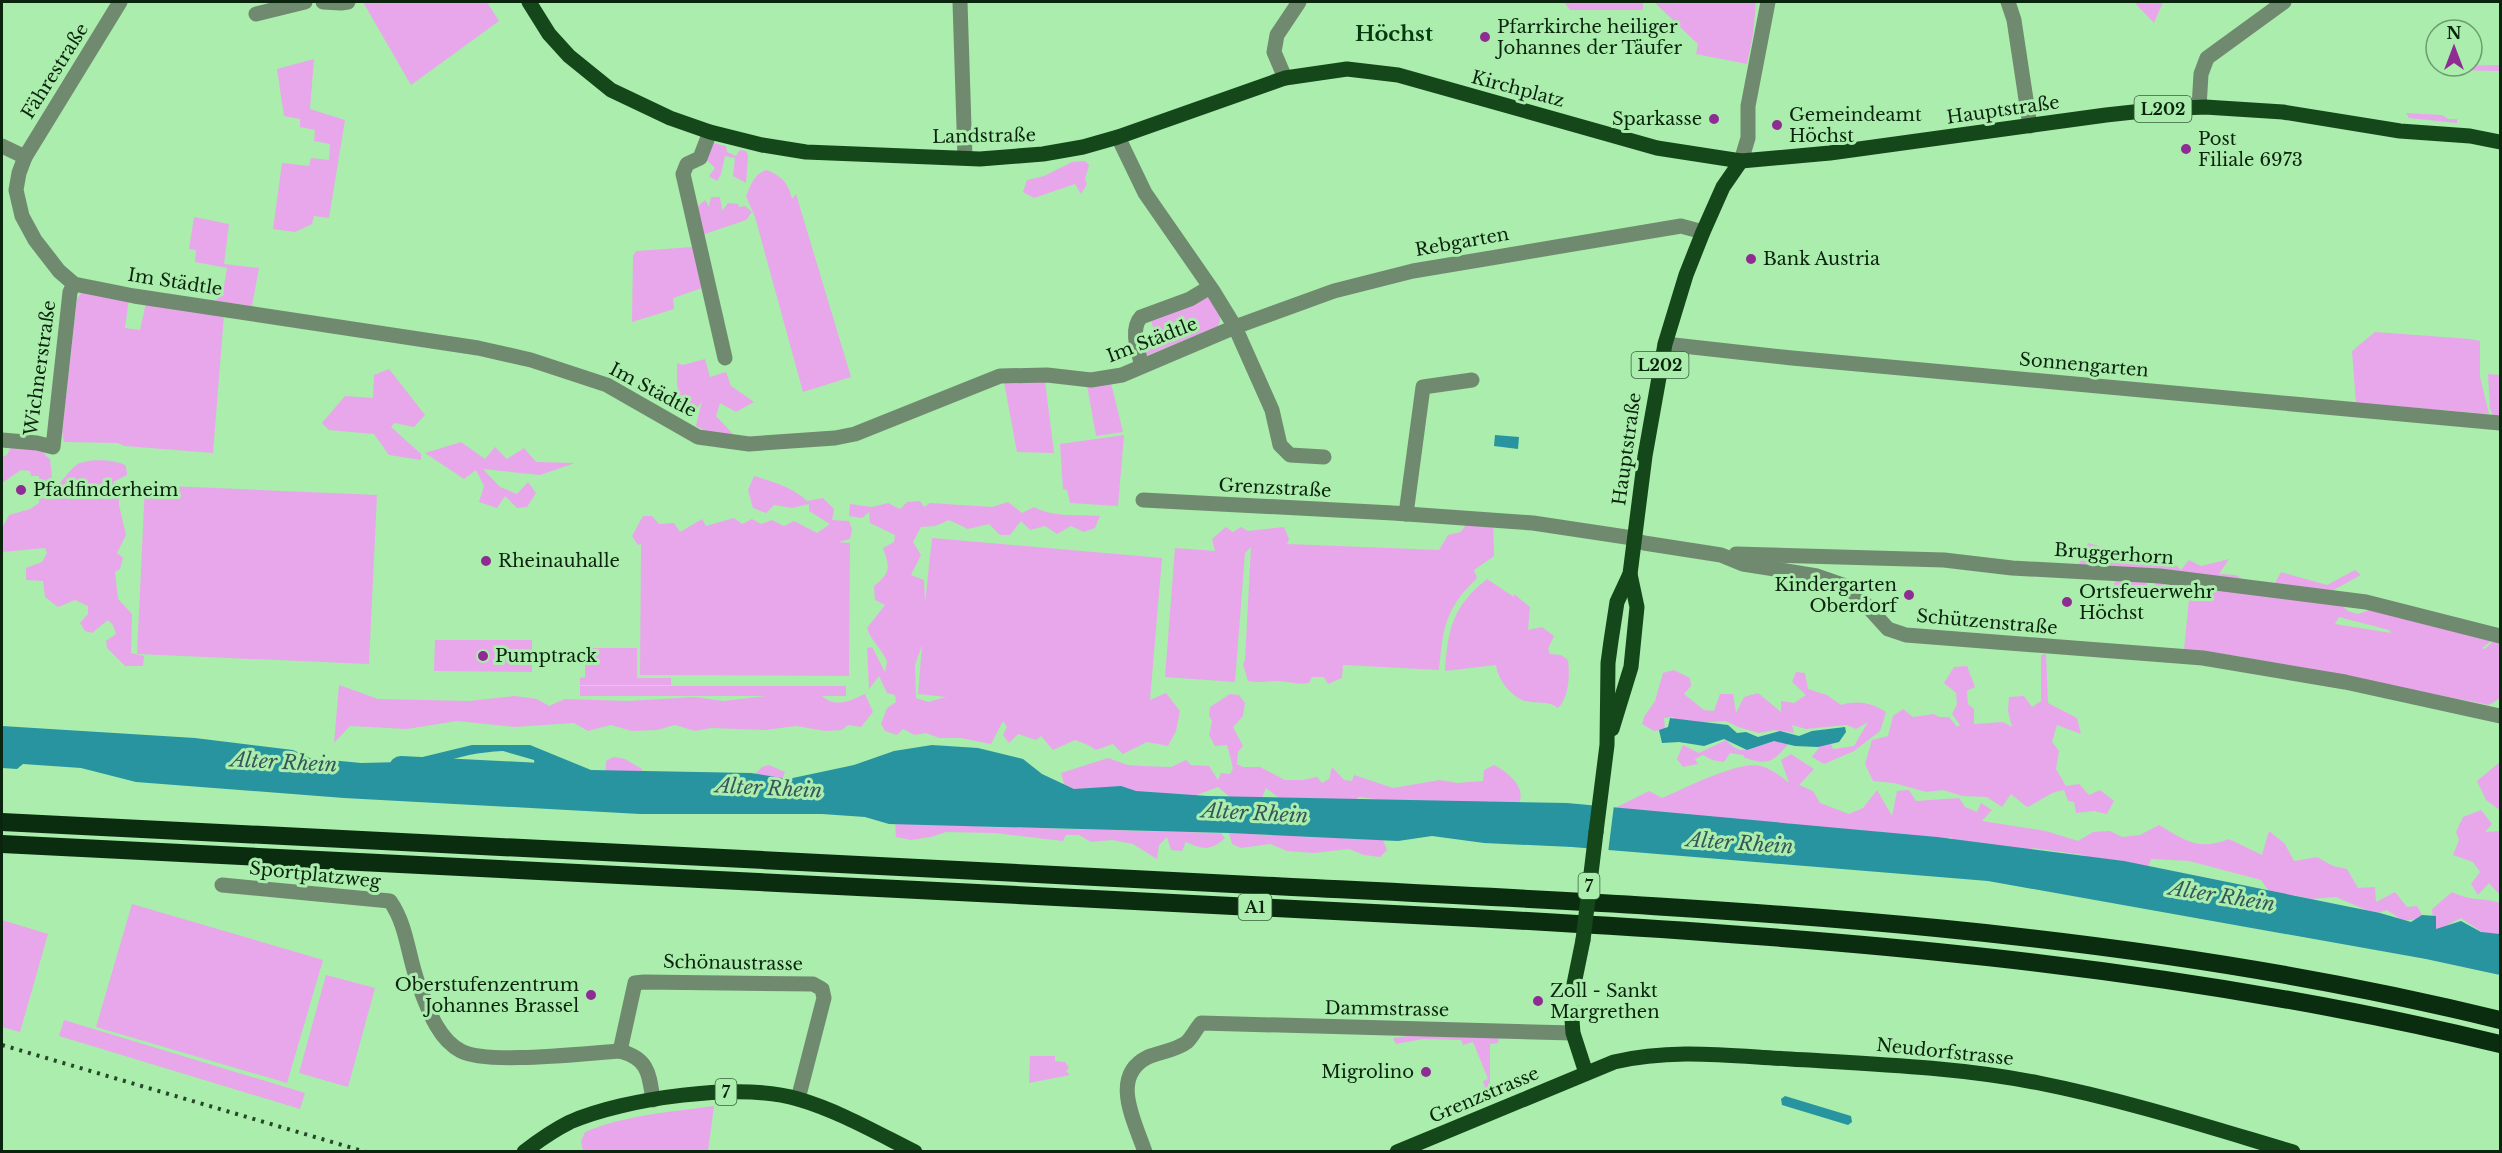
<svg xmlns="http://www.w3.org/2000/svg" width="2502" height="1153" font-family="'Libre Baskerville',serif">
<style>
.green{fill:#e8a7eb;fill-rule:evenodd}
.water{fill:#27949f;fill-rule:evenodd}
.pier{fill:#abedad}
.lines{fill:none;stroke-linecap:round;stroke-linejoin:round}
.river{stroke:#27949f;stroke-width:24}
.major-tunnel{stroke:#8bc58d;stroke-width:15;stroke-dasharray:15 8;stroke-linecap:butt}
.minor{stroke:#708a70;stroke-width:15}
.major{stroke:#14481a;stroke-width:15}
.highway{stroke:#0b2d0f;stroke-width:18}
.rail{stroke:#264729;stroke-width:4;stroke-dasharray:3 6;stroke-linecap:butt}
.major-bridge{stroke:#14481a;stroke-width:15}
.poi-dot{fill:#8e2c94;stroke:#abedad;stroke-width:2}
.labels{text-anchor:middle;stroke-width:6;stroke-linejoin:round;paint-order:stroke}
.shield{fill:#abedad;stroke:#3a603d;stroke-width:1.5}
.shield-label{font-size:16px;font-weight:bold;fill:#0a240d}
.poi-label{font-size:18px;fill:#0a240d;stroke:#abedad;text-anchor:start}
.street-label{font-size:18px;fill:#0a240d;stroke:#abedad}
.water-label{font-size:20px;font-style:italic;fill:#37565a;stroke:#abedad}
.quarter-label{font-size:21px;font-weight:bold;fill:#06390f;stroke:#abedad}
</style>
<rect width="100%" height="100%" fill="#abedad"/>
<!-- green -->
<g class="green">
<path d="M363,2H487L499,21L411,85Z"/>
<path d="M1564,2H1643V10H1570Z"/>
<path d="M1656,2H1756L1753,35L1747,64L1696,54L1698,44L1656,4Z"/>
<path d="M2134,2H2163L2154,23Z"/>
<path d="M314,59L310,109L345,120L329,218L314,216L312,224L295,232L273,229L282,163L309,166L311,158L329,160L330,144L314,141L315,130L300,127V119L284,116L277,69Z"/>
<path d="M2500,65V71L2447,70V66Z"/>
<path d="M2406,113L2442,115L2448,119H2457V123L2409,118Z"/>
<path d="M713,143L726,146L727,152L736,156L740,150L746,151L748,155L746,183L733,176L735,158L725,156L721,174L717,181L709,176L715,168L705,158Z"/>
<path d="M1085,161L1089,165L1085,179L1087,184L1081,194L1075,184L1034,198L1023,192L1027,180L1044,176L1072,162Z"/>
<path d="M767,170C782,177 788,182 792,199L796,194L851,377L803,392L755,217L746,196C751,185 754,173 767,170Z"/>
<path d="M711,197H720L722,211L728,203L738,204L739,207L745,206L752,212L746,220L702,235L694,210L705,200L709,207Z"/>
<path d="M194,217L229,224L224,264L259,268L252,306L216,301L220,292H223L227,268L195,262L196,250L189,249Z"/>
<path d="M693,247L702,288L673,298L674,309L632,322L633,256L636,251Z"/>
<path d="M82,292L129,299L125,328L140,330L146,303L224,315L213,453L124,446L118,443L64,442L62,432L77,299Z"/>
<path d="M1209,296C1216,306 1225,315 1217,327L1146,356L1144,346L1155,336L1151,319Z"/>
<path d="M2375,332L2470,339L2480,341V377L2489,414L2356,403L2352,351Z"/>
<path d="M705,359L710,377L726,372L731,386L754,402L736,412L720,403L716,416L733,434L708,432L696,426L702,401L696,410H684L674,403L681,399L677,385V363L683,365Z"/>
<path d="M389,369L425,415L414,427L394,423L391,427L421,454V460L389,455L374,434L329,430L322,423L345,396L373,398L374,375Z"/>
<path d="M2488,374L2500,375V418L2493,415L2490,409Z"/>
<path d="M1045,381L1054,453L1017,452L1004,382Z"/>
<path d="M1111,383L1123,432L1096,436L1087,385Z"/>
<path d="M1124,435L1118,506L1070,503L1067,490L1063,489L1060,444Z"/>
<path d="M461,442L485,459L495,447L507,459L524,448L536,462L575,463L540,475L483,469L500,487L517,494L528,482L536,493L527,507L517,508L505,496L497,508L479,502L484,486L476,470L464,479L425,453Z"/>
<path d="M12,445L42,446L45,455L50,459L52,478L59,484C64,479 69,471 75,466C85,458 116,459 126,466L127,475L113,482L119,488V505L126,535L117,553L123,558L120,569L115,572L118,599L132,614L131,653L144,656L143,666H125L107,648L106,641L116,634L113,625L108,620L92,633L85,631L80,623L88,614V606L75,600L58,607L45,597L43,581L26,580V568L42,562L47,553L45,548L2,552V525H4L9,515L30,509L39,503V476H31L30,471L21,470L2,483V457L7,455Z"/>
<path d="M754,476C773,482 793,487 807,501L823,498L834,509L832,520L849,521L852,529L850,539L838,542L850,543L849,676L640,675L641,544L638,545L632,536L643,516H652L659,524L674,523L680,532L702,519L706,526L734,518L742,524L752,519L761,524L772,520L784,526L794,521L817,533L830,524L809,511V504L792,508L774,505L766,513L753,508L748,490Z"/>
<path d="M145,485L377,495L369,664L137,654Z"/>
<path d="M920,501L924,507L930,503L992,507L1008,502L1022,513L1034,507C1054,518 1077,514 1100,516L1095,528L1084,532L1071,526L1057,534L1045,526L1030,530L1021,521L1010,535H1000L989,524L968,529L949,520L935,526L921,527L913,542L921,555L911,575L924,580L925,603L932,538L1162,558L1150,700L1166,693L1180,711L1176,731L1168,746L1147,742L1123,754L1113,744L1096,750L1088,745L1075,740L1053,750L1041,736L1036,740L1018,734L1009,743L1003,735L1007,727L1003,721L991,744L961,738H939L926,733L915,735L903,729L897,735L885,731L881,724L887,708L896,702L895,695L887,693L879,676L869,689L867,648L872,647L885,672L887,661C881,648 871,641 867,628L885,605L875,600L874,586C891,572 890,568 883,548L894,542L895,535L870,523L869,512L862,518L849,516L850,504L872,507L888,503L900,509L907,502ZM922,645L918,694L946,697L928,702L916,698L915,665Z"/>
<path d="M1493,522L1494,556L1474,570L1477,578C1445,609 1443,627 1439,670L1343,665L1342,678L1328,684L1324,677H1312L1309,683C1298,685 1290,682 1279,681C1268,681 1259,683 1248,681L1243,664L1245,660L1251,547L1245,553L1235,682L1165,677L1175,548L1215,551L1212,539L1226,527L1233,532L1241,527L1248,531L1284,527L1289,539L1287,544L1439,550L1448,535L1461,532L1467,523Z"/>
<path d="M2088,543L2120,552L2172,561L2181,570L2189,560L2201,566L2229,559L2219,574L2236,575L2268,596L2281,572L2327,585L2355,570L2361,575L2328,593L2348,611L2358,614L2375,608L2444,618H2461L2469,628L2499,635L2482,648L2485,649L2496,638L2500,640V698L2489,705L2238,656L2184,650L2189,599L2198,600L2179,591L2166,574L2163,591L2158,593L2151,575L2142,573L2151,593L2114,587L2116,570L2078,566ZM2339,617L2389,630L2391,633L2335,624Z"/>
<path d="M1487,579L1514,597V594L1530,607L1528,630L1542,627L1554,636L1548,649L1550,654L1561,655L1568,660C1570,676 1569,697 1558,708C1548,700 1537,704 1525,701C1511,697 1497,678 1496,665L1445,671C1448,629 1452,607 1487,579Z"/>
<path d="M435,640H532V672L434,671Z"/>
<path d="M585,648H637V678H671V685H580V678L585,677Z"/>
<path d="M2046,654L2048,703L2077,718L2081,734L2057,725L2052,742L2059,751L2056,769L2066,786L2079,784L2089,795L2100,790L2114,801L2107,814L2094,811L2076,813L2074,802L2068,801L2064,790C2050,791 2040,802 2027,807L2011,794L2002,807L1987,797L1963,796L1943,790L1926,792L1894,783L1873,781L1865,764L1872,740L1888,736L1893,716L1903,709L1913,717L1934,714L1939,717H1949L1957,727L1960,725L1952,714L1957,704L1956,693L1944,683L1954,667L1967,666L1975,687L1967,691L1968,704L1974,709V724L2003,722L2012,727L2008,711L2009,697L2024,696L2032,707L2041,701V655Z"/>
<path d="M1674,670L1690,678L1691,686L1684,694L1704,710L1714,711L1720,694H1733L1736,713L1744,697L1758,693L1781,712V701L1794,703L1806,695L1792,682L1796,672L1805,673L1808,689L1827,695L1841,705C1858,700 1872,703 1886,712L1880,731L1854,751L1824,764L1812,757L1828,736L1833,749L1854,746L1868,722L1856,729L1847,725L1806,729L1792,725L1794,733L1774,730L1759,733L1738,727L1726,721L1693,723L1676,730L1674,717L1664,718L1665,729L1654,731L1642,724L1644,717L1655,701L1663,673Z"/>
<path d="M339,685L378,699L469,701L514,696L537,699L549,706L565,699L628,701L695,697L723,701L766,696H580V686H846V696H822C836,708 850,701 865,694L873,712L861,727L848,725L842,730L825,731L796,726L765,730L712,728L695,731L675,725L657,730L632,731L611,725L588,731L574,723L514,727L457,721L407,729L350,726L334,743Z"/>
<path d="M1230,694L1239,695L1245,703L1243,716L1233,727L1243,746L1238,752L1237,764L1243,767H1260L1285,780H1302L1317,777L1322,783L1329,779L1332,767L1344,780L1352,781L1354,775L1393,788L1440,780L1457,783L1483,781L1484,770L1494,765C1509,773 1529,789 1517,807L1490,801L1466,811L1359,797L1351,804L1286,803L1266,788L1262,798H1231L1218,787L1191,797L1076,790L1064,784L1061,773L1108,758L1128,765L1142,766L1171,767L1186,760L1191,765L1209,766L1218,780L1221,773L1230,774L1233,768L1227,745L1215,746L1209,735L1212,721L1209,716L1210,707Z"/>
<path d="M1783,738L1789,743C1774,761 1769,766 1745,758L1743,755L1730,753L1724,762L1712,760L1703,755L1695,759L1698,764L1683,767L1677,759L1683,745L1699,753L1726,740C1738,753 1744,752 1759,745C1767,742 1775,740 1783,738Z"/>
<path d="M1791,754L1814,769L1799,785L1813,791L1820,803L1849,814L1863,808L1877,790L1892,816L1897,791L1909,790L1916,801L1959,798L1965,807L1977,812L1981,803L1992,810L1982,821L2046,831L2078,841L2093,832L2110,831L2122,837L2140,835L2159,825C2186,841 2198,851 2229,839L2262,855L2269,831L2285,844L2294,861L2317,857L2333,866L2347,869L2358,888L2375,887L2376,902L2395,892L2407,907L2417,906L2424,918L2403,921L2387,910L2375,914L2336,897L2311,899L2294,895L2274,898L2261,880L2189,861L2151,859L2146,874L2102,864L2083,855L2033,848L2019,857L1963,856L1951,837L1936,846L1801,840L1789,823L1773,825H1634L1617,807L1649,791L1662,798C1684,789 1738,760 1761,766C1771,769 1781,776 1789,783L1781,760Z"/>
<path d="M613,757L625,759L642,769L641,783H605L606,761Z"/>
<path d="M2500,762V810L2486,800L2477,781Z"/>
<path d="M769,765L785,772L776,795L753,776L762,767Z"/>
<path d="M2481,810L2492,824L2485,832L2500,831V895L2489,883L2478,895L2471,884L2480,872L2473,862L2453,855L2459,840L2456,832L2463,817Z"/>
<path d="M895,820L994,827L1221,833L1225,838C1211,851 1203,850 1186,842L1182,851L1171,850L1167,837L1159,845L1157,859L1133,844L1112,840L1091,842L1079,835H1066L1063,841L994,833L946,832L931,837L911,840L896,837Z"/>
<path d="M1229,833L1383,840L1387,850L1380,857L1364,855L1349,849L1314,853L1287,851L1270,844L1241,848L1232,844Z"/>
<path d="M2452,892C2472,902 2482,897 2500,903V934L2483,933L2461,918L2434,932L2432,909Z"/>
<path d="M132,904L323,960L287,1083L96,1027Z"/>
<path d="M2,920L48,934L20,1032L2,1027Z"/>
<path d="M326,975L375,988L348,1087L299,1073Z"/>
<path d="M64,1020L305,1093L300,1109L59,1036Z"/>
<path d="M1422,1034L1499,1038L1498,1043L1490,1044V1084L1499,1085V1087L1519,1085V1088L1496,1098L1492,1088L1486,1090L1483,1081L1488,1079L1473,1042L1463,1045L1461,1040L1423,1039L1396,1044L1393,1038Z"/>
<path d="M1030,1056H1055V1061L1065,1062L1069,1068L1066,1071L1070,1075L1029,1083Z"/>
<path d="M714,1106L708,1151H583L581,1141L585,1132C625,1115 670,1112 714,1106Z"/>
</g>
<!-- water -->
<g class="water">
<path d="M1495,435L1519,437L1518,449L1494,446Z"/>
<path d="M1670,718L1728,725L1737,733L1746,732L1758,737L1780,731L1799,736L1812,731L1845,727L1846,732L1839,742L1818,747L1795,746L1774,741L1747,750L1724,739L1704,746L1679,742L1662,743L1659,730L1668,727Z"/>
<path d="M2,726L195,738L293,750L310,758L361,763L402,762L472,745H530L591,770L751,773L788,779L854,765L894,751L932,745L978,748L1023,759L1042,774L1074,789L1121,786L1136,791L1208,796L1567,803L1937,837L2124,861L2380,913L2411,922L2422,915L2436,916V929L2461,921L2481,932L2500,934V975L2426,959L1988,881L1572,847L1484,843L1432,836L1398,841L1229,833L889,824L865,817L822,814H640L344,798L136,782L81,768L23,764L17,769L2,768ZM503,751L534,760L535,767L491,777L485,776L477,769L434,770V765C457,757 478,752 503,751Z"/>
<path d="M1785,1096L1851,1116L1852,1122L1848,1125L1782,1105L1781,1099Z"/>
</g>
<!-- pier -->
<path class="pier" d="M1593,803L1614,805L1608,853L1587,851Z"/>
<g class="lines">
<!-- river -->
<path class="river" d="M401,768L540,775"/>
<!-- major-tunnel -->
<path class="major-tunnel" d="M1572,1020L1574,984"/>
<!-- minor -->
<g class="minor">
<path d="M120,2L25,157L19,173L16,190L22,216L35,240L59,271L74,284L134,296L478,348L531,360L607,385L698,437L749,444L835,438L855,434L1000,376L1047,375L1091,380L1122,375L1235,327L1334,291L1413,271L1681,226L1703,232"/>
<path d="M323,2L341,3L348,2"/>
<path d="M960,2L965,158"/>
<path d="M2008,2L2014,20L2030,126"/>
<path d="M256,14L305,2"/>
<path d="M1285,78L1274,52L1277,35L1299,2"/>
<path d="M2199,107L2201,74L2207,58L2284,2"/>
<path d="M710,132L700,158L687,164L683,174L725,358"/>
<path d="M1118,137L1145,193L1213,291L1235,327L1272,410L1280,445L1290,455L1324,457"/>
<path d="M2,146L25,157"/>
<path d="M1741,161L1748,138V106L1768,2"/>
<path d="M1665,344L1792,358L2500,423"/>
<path d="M1142,366C1138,351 1130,329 1141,317L1190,299L1210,287"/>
<path d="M2,440L37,443L53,447L70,292L74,284"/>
<path d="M1143,500L1393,513L1533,523L1626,537L1644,543L1721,555L1743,564L1817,576L1843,585L1858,596L1888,629L1906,635L2203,658L2345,682L2500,716"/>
<path d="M1406,514L1423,387L1472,380"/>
<path d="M1736,554L1944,560L2012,568L2160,576L2366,602L2500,636"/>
<path d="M222,885L390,901C407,925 408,956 418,983C427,1006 437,1039 461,1051C486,1065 586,1053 620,1051C649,1059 649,1074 653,1100"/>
<path d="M620,1051L635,983L644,982L813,984L822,989L824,998L798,1099"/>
<path d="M1145,1152C1135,1122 1109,1076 1148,1057C1160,1052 1177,1050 1187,1042C1192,1037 1196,1029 1201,1023L1573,1033"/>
</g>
<!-- major -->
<g class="major">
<path d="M529,2L549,34L569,56L611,90L670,118L710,132L762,145L806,152L980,159L1043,154L1083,147L1118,137L1285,78L1347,69L1398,75L1657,148L1741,161L1830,153L2106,115L2161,109L2205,107L2283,112L2400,131L2470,136L2500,142"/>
<path d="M1612,729L1631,667L1637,607L1630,574"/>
<path d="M1596,832L1607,745L1608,663L1611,641L1617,602L1630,574L1645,456L1665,344L1686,275L1703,232L1723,187L1741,161"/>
<path d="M1574,984L1583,940"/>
<path d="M1572,1020L1573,1033L1586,1073"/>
<path d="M524,1152C538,1141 554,1130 570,1122C625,1098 740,1082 798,1099C839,1111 877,1133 915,1152"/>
<path d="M1397,1152L1614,1062C1673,1048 1731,1056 1790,1059C1873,1064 1957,1067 2039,1083C2125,1100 2209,1127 2293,1152"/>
</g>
<!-- highway -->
<g class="highway">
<path d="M2,822C426,842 850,865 1274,886C1684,907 2100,921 2500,1020"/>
<path d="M2,844L1473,918C1819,937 2162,962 2500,1044"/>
</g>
<!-- rail -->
<path class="rail" d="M2,1045L366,1152"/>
<!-- major-bridge -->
<path class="major-bridge" d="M1583,940L1596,832"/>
</g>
<!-- markers -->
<g class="poi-dot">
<circle cx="1485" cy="37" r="6"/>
<circle cx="1714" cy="119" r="6"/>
<circle cx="1777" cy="125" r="6"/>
<circle cx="2186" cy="149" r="6"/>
<circle cx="1751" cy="259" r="6"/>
<circle cx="21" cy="490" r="6"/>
<circle cx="486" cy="561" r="6"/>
<circle cx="1909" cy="595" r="6"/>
<circle cx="2067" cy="602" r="6"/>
<circle cx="483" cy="656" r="6"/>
<circle cx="591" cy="995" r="6"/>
<circle cx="1538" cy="1001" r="6"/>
<circle cx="1426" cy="1072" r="6"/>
</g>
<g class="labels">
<!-- shield labels -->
<g class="shield">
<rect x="2134.5" y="96" width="57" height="26" rx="4.5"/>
<rect x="1631.5" y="352" width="57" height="26" rx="4.5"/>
<rect x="1578.5" y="873" width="21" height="26" rx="4.5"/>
<rect x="1238.5" y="894" width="33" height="26" rx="4.5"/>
<rect x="715.5" y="1079" width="21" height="26" rx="4.5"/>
</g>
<g class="shield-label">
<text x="2163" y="115">L202</text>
<text x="1660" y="371">L202</text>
<text x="1589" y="892">7</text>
<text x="1255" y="913">A1</text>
<text x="726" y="1098">7</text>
</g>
<!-- poi labels -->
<g class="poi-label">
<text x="1497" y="33">Pfarrkirche heiliger<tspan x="1497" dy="21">Johannes der Täufer</tspan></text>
<text x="1789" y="121">Gemeindeamt<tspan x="1789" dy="21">Höchst</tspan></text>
<text x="1702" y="125" text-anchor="end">Sparkasse</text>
<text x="2198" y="145">Post<tspan x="2198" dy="21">Filiale 6973</tspan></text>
<text x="1763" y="265">Bank Austria</text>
<text x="33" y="496">Pfadfinderheim</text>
<text x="498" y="567">Rheinauhalle</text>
<text x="1897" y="591" text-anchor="end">Kindergarten<tspan x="1897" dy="21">Oberdorf</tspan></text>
<text x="2079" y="598">Ortsfeuerwehr<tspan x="2079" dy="21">Höchst</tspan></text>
<text x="495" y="662">Pumptrack</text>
<text x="579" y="991" text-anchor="end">Oberstufenzentrum<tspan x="579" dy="21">Johannes Brassel</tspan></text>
<text x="1550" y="997">Zoll - Sankt<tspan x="1550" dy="21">Margrethen</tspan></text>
<text x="1414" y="1078" text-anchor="end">Migrolino</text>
</g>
<!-- street labels -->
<g class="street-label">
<text transform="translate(55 71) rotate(-58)" y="6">Fährestraße</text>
<text transform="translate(1518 89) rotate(15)" y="6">Kirchplatz</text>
<text transform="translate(2003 110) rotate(-8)" y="6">Hauptstraße</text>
<text transform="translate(984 136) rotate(-1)" y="6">Landstraße</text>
<text transform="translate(1462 242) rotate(-10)" y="6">Rebgarten</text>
<text transform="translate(175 282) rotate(9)" y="6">Im Städtle</text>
<text transform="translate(1152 340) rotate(-21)" y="6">Im Städtle</text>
<text transform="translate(2084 365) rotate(5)" y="6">Sonnengarten</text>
<text transform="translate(40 368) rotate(-82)" y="6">Wichnerstraße</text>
<text transform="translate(653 390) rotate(28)" y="6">Im Städtle</text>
<text transform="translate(1627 449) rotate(-82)" y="6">Hauptstraße</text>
<text transform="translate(1275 488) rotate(3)" y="6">Grenzstraße</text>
<text transform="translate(2114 554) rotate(4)" y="6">Bruggerhorn</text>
<text transform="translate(1987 622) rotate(5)" y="6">Schützenstraße</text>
<text transform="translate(315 875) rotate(6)" y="6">Sportplatzweg</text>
<text transform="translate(733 963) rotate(1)" y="6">Schönaustrasse</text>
<text transform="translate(1387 1009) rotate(1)" y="6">Dammstrasse</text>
<text transform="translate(1945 1052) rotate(6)" y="6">Neudorfstrasse</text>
<text transform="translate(1484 1095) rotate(-23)" y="6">Grenzstrasse</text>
</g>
<!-- water labels -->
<g class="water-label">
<text transform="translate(284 762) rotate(3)" y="7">Alter Rhein</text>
<text transform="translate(769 788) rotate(3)" y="7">Alter Rhein</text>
<text transform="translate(1255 813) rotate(3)" y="7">Alter Rhein</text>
<text transform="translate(1740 843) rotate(4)" y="7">Alter Rhein</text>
<text transform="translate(2222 896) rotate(9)" y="7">Alter Rhein</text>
</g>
<!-- quarter labels -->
<g class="quarter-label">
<text x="1394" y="41">Höchst</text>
</g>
</g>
<!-- border -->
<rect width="2502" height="1153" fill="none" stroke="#0a240d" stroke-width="6"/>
<!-- north arrow -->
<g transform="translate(2454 48)"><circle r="28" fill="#abedad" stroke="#6b9d6d" stroke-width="1.5"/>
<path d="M0-4.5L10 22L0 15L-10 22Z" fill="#8e2c94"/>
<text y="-9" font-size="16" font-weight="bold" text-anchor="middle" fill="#0a240d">N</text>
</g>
</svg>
